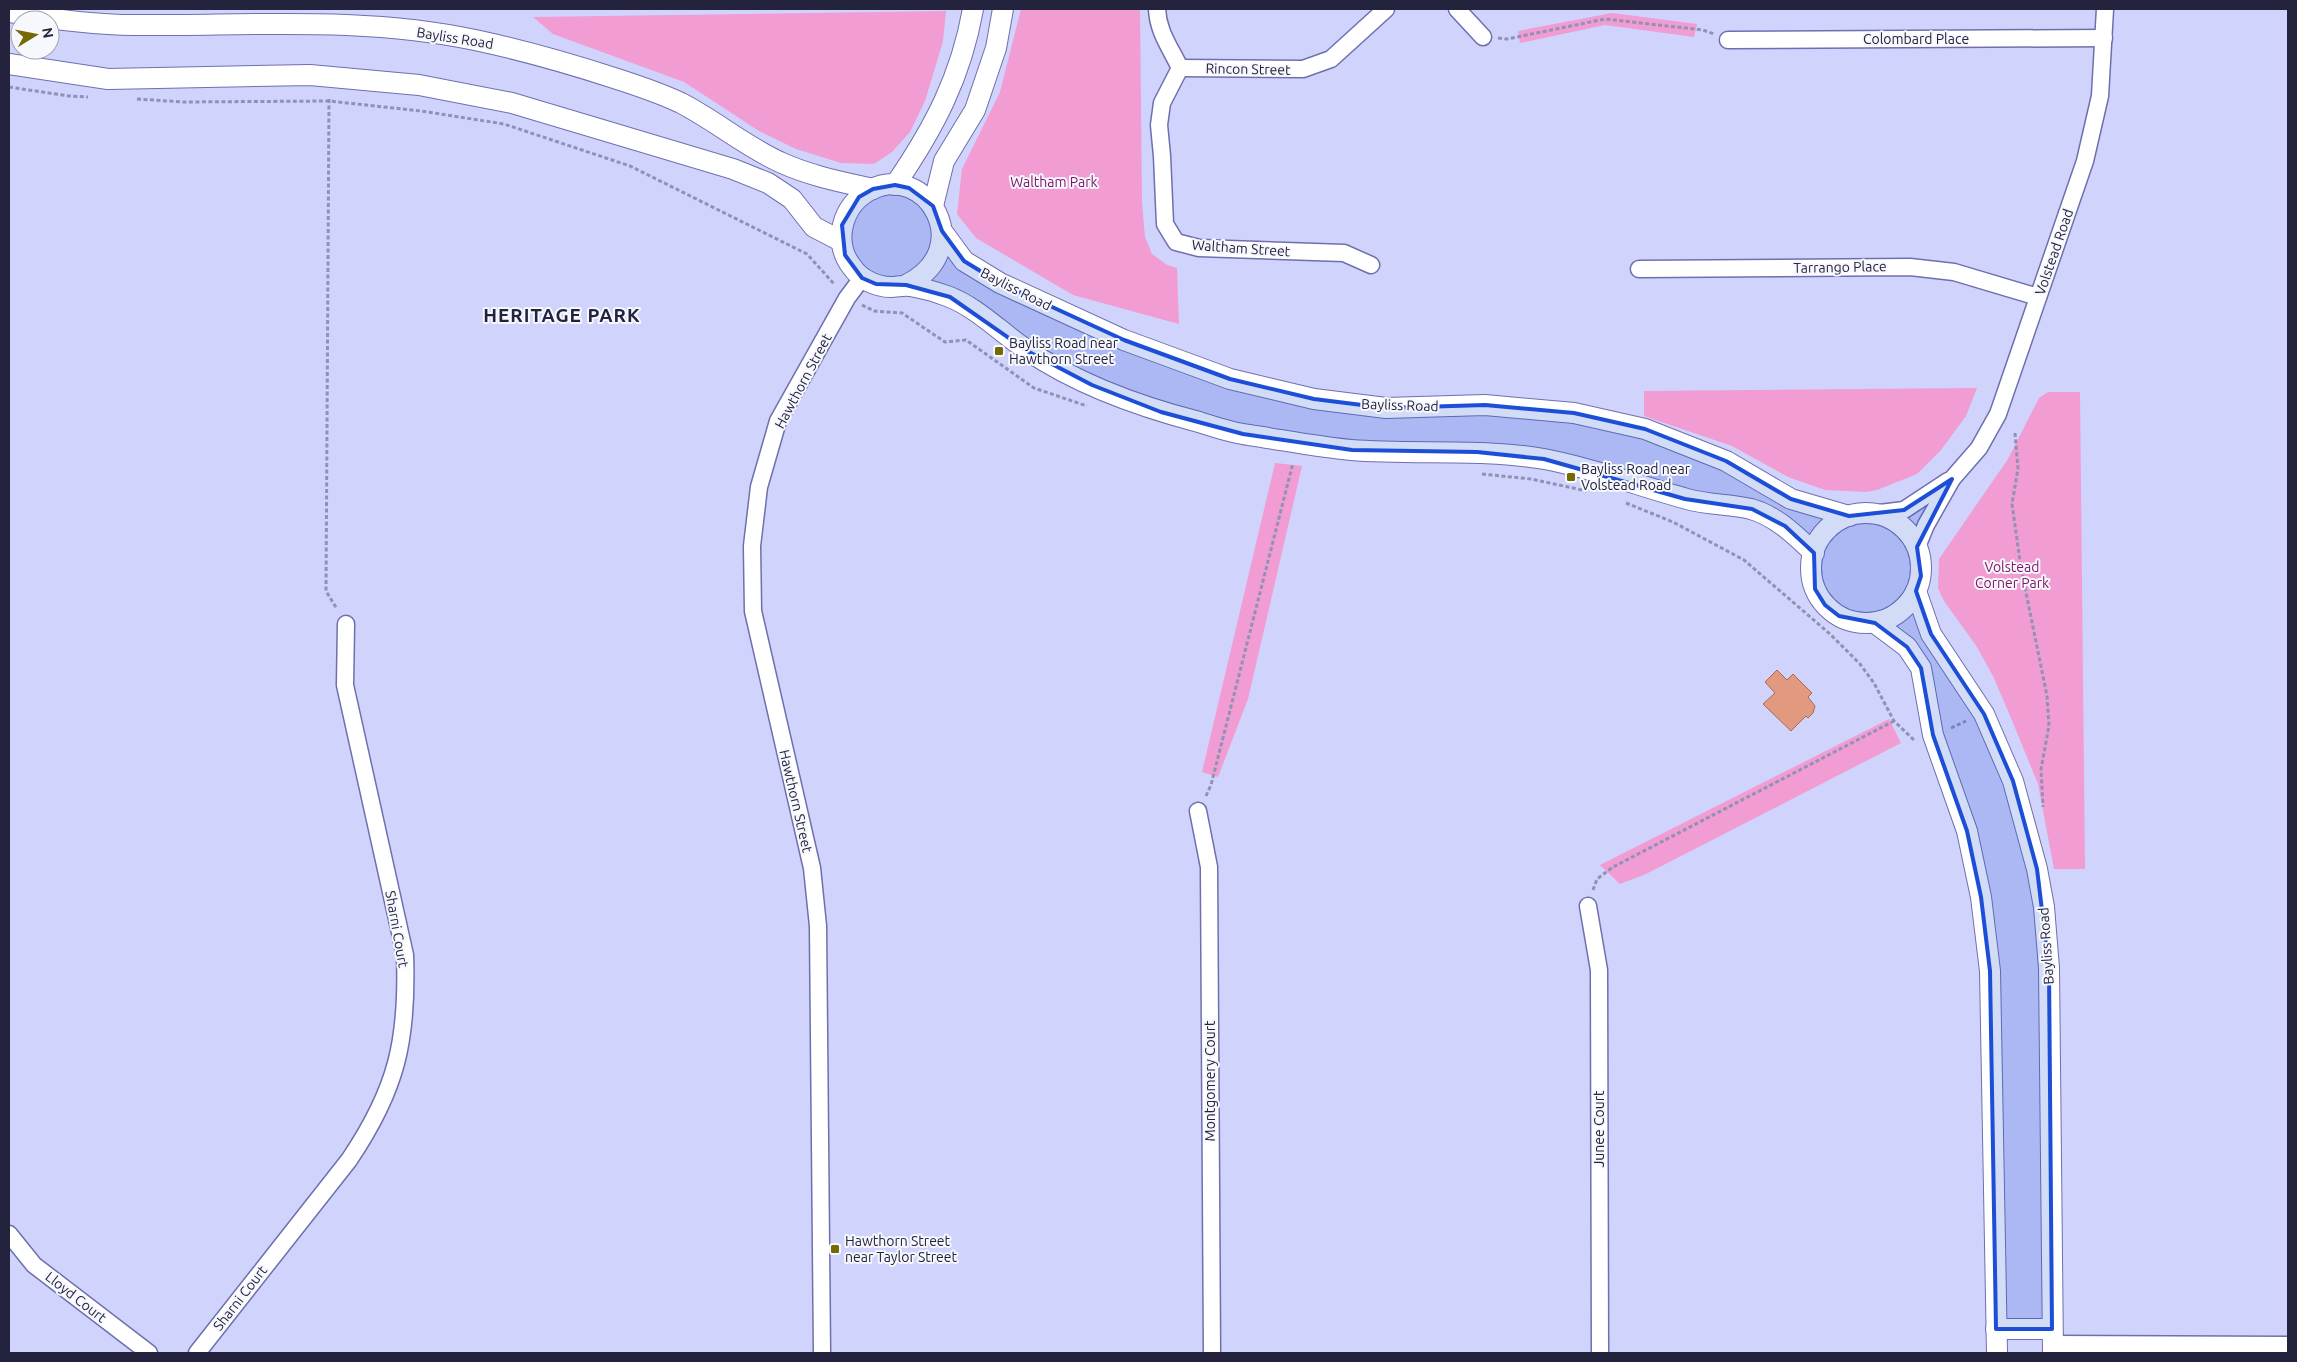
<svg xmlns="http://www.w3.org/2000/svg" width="2297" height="1362" font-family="Ubuntu,sans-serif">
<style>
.green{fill:#f19cd2}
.building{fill:#e19a7f;stroke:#ab684f}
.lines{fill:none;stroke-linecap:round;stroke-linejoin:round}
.minor-casing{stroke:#6e70ae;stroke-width:19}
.tertiary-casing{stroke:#6e70ae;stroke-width:22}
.path{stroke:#9092b5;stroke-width:3;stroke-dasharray:4 2.5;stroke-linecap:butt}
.minor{stroke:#fff;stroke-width:16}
.tertiary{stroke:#fff;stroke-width:20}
.marked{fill:#1d4ed8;fill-opacity:0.2;stroke:#1d4ed8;stroke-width:4;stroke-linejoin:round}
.poi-dot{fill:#756900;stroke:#f7f7fe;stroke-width:2}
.labels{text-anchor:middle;stroke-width:4;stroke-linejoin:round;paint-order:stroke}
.street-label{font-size:14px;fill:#23233d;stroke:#f7f7fe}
.park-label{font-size:14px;fill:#7e1462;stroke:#f7f7fe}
.poi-label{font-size:14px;fill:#23233d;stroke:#f7f7fe;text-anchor:start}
.district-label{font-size:19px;font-weight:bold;letter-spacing:1px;fill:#23233d;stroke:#f7f7fe}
</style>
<rect width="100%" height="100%" fill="#d0d3fc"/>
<!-- green -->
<g class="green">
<path d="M1021,9H1140L1142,203L1145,237L1152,254L1167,265L1177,268L1179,324L1073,295L976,238L957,214L962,169L1000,92Z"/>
<path d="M946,11L943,41L925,101L910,132L892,152L874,164L841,163L796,149L759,131L684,82L553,34L533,17Z"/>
<path d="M1612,13L1697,24L1694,37L1605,25L1520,43L1518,31Z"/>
<path d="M1977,388L1966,416L1941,450L1917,474L1877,490L1866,492L1825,490L1788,477L1732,446L1644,416V391Z"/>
<path d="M2048,392H2080L2085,869H2054L2038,784L2011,718L1993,676L1977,647L1944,601L1938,588L1939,559L2008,459L2039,398Z"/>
<path d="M1275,463L1302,466L1248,699L1218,777L1202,772Z"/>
<path d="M1889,719L1901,743L1646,874L1620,884L1600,865Z"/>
</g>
<!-- building -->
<path class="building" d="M1777,670L1787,680L1793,674L1812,693L1808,697L1815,706L1813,713L1808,718L1806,716L1791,731L1763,704L1775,693L1765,682Z"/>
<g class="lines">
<defs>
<g id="minor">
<path d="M1157,9C1158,32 1170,47 1180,68L1162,103L1159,125L1162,156L1165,224L1176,242L1199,248L1344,253L1371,265"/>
<path d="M1457,9L1483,37"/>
<path d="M1728,40L2104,38"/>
<path d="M1180,68L1303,69L1331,59L1386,9"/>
<path d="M1639,269L1910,267L1954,272L2038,297"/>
<path d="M1872,514L1904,510L1948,481"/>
<path d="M1917,547L1926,525L1952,479L1979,448L1998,414L2085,161L2100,96L2105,9"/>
<path d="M1198,811L1209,867L1212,1353"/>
<path d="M1588,906L1599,970L1600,1353"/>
<path d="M9,1234L34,1265L149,1353"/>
<path d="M2053,1344L2288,1345"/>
<path d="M197,1353L349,1160C397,1089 408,1040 405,955L345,685L346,624"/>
<path d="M822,1353L818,926L812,868L753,611L752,546L759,487L778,421L847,298L862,278"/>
</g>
<g id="tertiary">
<path d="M9,12C50,19 92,25 134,25C247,26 363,16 475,40C522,50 568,63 614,78C636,85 660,93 681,103C716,121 746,147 782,163C811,176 842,182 873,189"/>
<path d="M9,64L108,79L310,75L419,85L512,103L733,169L768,183L792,199L814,227L841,241"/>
<path d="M895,185C934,128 961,77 973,9"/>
<path d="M933,206L944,161L975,110L996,48L1003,9"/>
<path d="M942,231L964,261L1000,283L1124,340L1230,379L1314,399L1386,408L1485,405L1574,413L1645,429L1726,461L1791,499L1849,516"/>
<path d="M906,285C979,249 926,161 870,190C842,205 832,242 852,267C860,279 876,287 891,287C897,287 903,285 910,286C922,288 936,292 947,296C977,307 1001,333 1027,350C1077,384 1141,407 1199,422C1215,427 1232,433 1249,435C1283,440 1317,447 1351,450C1415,455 1480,448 1544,459C1593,468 1639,486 1687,499C1708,505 1730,504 1751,509C1776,516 1795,535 1814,553"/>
<circle cx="1866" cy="568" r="55"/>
<path d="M1916,591L1931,634L1984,714L2013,781L2037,869L2044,907L2049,968L2053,1353"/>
<path d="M1875,623L1907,647L1921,668L1933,735L1967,831L1981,897L1990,971L1997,1353"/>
<path d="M1996,1329H2052"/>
</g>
</defs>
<!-- minor casing -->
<use href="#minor" class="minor-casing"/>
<!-- tertiary casing -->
<use href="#tertiary" class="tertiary-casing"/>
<!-- path -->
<g class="path">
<path d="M1498,38L1507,39L1605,19L1703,30L1714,34"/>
<path d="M9,87L69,96L88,97"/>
<path d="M137,99L183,102L329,101L421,111L504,124L630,166L807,254L835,285"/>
<path d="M329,99L326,591L337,609"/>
<path d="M862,305L874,311L902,313L945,342L966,340L1034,388L1087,406"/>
<path d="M2015,433L2018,469L2012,504L2021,568L2047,696L2049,726L2041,769L2043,807"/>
<path d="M1482,474L1531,479L1587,491"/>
<path d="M1626,503L1673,522L1744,560L1830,634L1860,664L1874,683L1894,721L1914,740"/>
<path d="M1951,728L1966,721"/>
<path d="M1206,796L1211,785L1293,463"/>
<path d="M1593,890L1597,879L1613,867L1894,721"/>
</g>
<!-- minor -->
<use href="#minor" class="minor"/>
<!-- tertiary -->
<use href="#tertiary" class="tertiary"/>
</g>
<!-- marked area -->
<path class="marked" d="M895,185L909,188L933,206L942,231L964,261L1000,283L1124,340L1230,379L1314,399L1386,408L1485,405L1574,413L1645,429L1726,461L1791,499L1849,516L1904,510L1952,479L1917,547L1921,576L1916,591L1931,634L1984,714L2013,781L2037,869L2049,968L2052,1329H1996L1990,971L1981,897L1967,831L1933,735L1921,668L1907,647L1875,623L1839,616L1825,605L1815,589L1814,553L1785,526L1752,509L1685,499L1544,459L1477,452L1352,450L1243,434L1161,412L1092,385L1029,352L950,297L906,285L876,284L862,278L845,255L842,225L859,197L873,189Z"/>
<!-- markers -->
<g class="poi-dot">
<rect x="994" y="346" width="10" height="10" rx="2.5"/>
<rect x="1566" y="472" width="10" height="10" rx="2.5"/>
<rect x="830" y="1244" width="10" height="10" rx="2.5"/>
</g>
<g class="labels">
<!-- street labels -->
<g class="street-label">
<text transform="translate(455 38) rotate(9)" y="5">Bayliss Road</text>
<text x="1916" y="44">Colombard Place</text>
<text transform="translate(1248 69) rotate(1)" y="5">Rincon Street</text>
<text transform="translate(1241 248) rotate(4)" y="5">Waltham Street</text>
<text transform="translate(2054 252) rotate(-71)" y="5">Volstead Road</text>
<text transform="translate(1840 267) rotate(-1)" y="5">Tarrango Place</text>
<text transform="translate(1016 289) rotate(27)" y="5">Bayliss Road</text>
<text transform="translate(803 381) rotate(-62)" y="5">Hawthorn Street</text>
<text transform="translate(1400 405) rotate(2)" y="5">Bayliss Road</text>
<text transform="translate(796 801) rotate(77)" y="5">Hawthorn Street</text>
<text transform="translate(397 929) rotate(80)" y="5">Sharni Court</text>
<text transform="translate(2046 946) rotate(-94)" y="5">Bayliss Road</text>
<text transform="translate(1210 1081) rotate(-90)" y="5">Montgomery Court</text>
<text transform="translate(1599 1129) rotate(-90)" y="5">Junee Court</text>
<text transform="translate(76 1297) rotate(38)" y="5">Lloyd Court</text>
<text transform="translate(240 1298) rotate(-52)" y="5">Sharni Court</text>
</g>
<!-- park labels -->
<g class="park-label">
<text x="1054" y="187">Waltham Park</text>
<text x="2012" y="572">Volstead<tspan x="2012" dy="16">Corner Park</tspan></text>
</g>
<!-- poi labels -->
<g class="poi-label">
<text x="1009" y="348">Bayliss Road near<tspan x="1009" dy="16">Hawthorn Street</tspan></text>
<text x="1581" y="474">Bayliss Road near<tspan x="1581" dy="16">Volstead Road</tspan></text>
<text x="845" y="1246">Hawthorn Street<tspan x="845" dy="16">near Taylor Street</tspan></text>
</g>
<!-- district labels -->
<g class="district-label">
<text x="562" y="322">HERITAGE PARK</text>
</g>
</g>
<!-- border -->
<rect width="2297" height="1362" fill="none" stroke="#23233d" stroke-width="20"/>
<!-- north arrow -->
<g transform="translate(35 35) rotate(80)"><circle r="24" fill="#f7f7fe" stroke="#a2a2b1"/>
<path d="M0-4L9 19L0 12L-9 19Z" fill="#756900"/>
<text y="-8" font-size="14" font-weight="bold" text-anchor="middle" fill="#23233d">N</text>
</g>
</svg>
